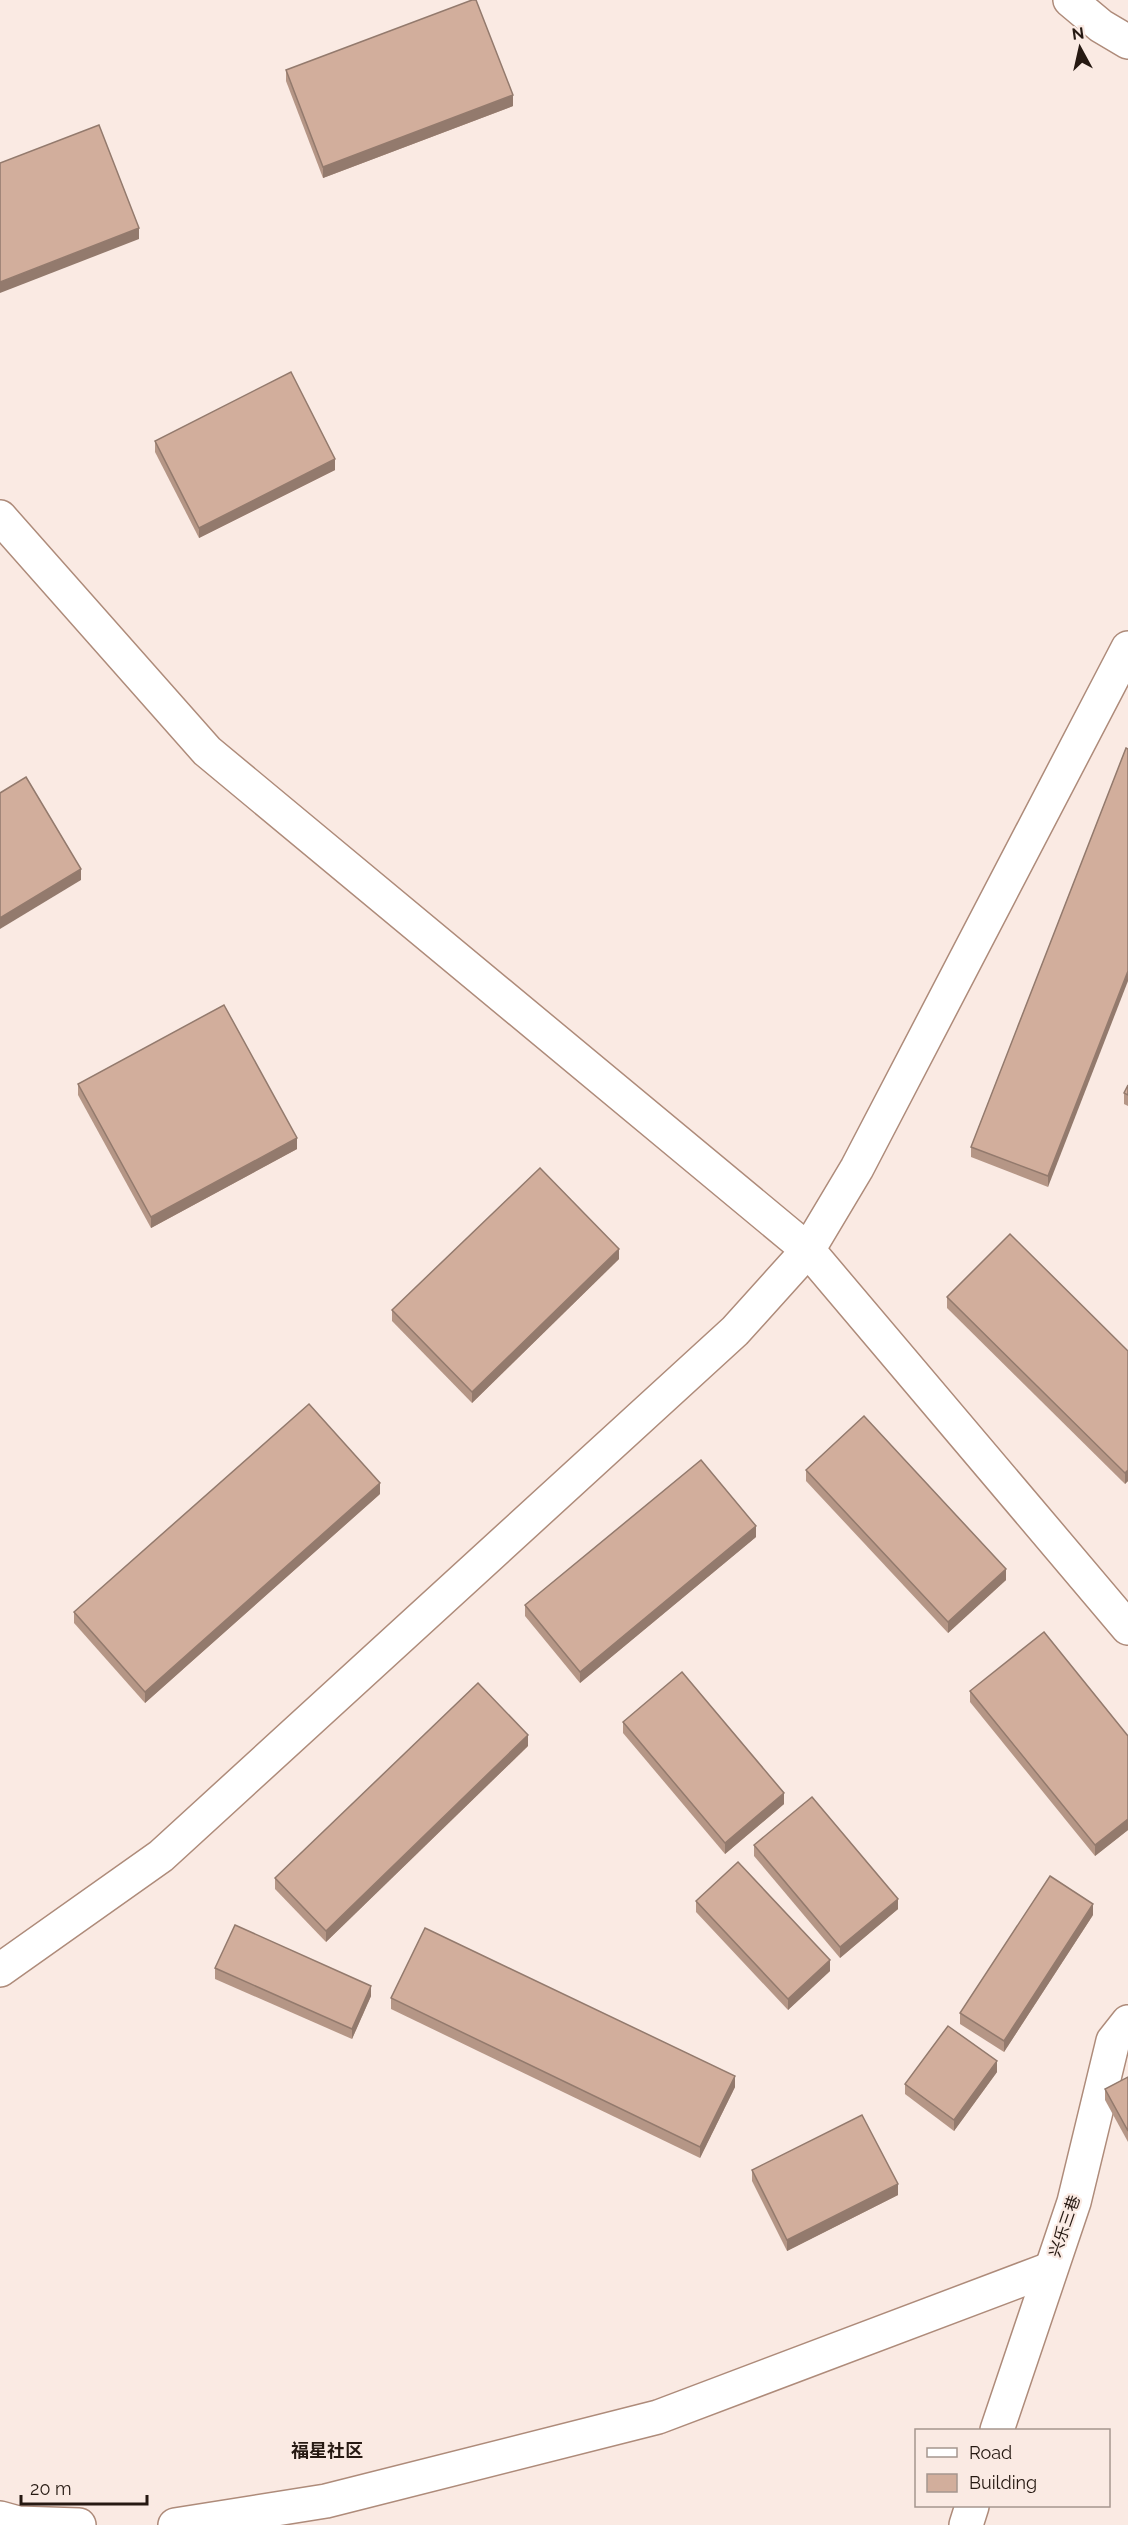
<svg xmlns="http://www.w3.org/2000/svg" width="1128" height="2525" font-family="Raleway,'Noto Sans SC',sans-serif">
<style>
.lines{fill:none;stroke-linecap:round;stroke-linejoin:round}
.minor-casing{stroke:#ae8b7a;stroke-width:36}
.minor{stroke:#fff;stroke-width:33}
.wall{fill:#b59686}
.shaded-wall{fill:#937a6d}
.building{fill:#d2ae9c;stroke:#937a6d;stroke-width:1.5}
.labels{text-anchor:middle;stroke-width:4.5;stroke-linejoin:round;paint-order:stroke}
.street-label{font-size:16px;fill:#261912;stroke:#faeae3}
.neighbourhood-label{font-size:18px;font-weight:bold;fill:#261912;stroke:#faeae3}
</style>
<rect width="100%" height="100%" fill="#faeae3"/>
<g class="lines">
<defs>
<g id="minor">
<path d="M1070,0L1101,26L1128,42"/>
<path d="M0,517L207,751L808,1250L1128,1628"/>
<path d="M0,1970L161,1856L735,1331L808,1250L857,1168L1128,648"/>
<path d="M997,2430L1074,2202L1113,2041L1128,2022"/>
<path d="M0,2518L18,2523L79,2525"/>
<path d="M175,2525L326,2501L658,2417L1050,2269"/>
<path d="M966,2525L972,2506"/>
</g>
</defs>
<!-- minor casing -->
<use href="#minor" class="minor-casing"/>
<!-- minor -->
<use href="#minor" class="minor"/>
</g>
<!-- wall -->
<g class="wall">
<path d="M286,70L513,106L323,178L286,81Z"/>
<path d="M155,441L335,470L199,538L155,452Z"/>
<path d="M1126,748L1048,1187L971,1157V1147Z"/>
<path d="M78,1084L297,1149L151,1228L78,1095Z"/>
<path d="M1128,1085V1106L1124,1104V1093Z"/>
<path d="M619,1259L472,1403L392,1321V1310Z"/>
<path d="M947,1297L1128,1351V1481L1125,1484L947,1308Z"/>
<path d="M806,1470L1006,1580L948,1633L806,1481Z"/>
<path d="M380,1494L145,1703L74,1623V1612Z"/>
<path d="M756,1537L580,1683L525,1616V1605Z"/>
<path d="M970,1691L1128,1736V1830L1095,1856L970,1702Z"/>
<path d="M623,1722L784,1804L725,1854L623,1733Z"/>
<path d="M528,1746L326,1942L275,1889V1878Z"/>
<path d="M754,1845L898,1909L840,1958L754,1856Z"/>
<path d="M696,1901L830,1971L788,2010L696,1912Z"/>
<path d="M1093,1915L1004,2052L960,2024V2013Z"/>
<path d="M215,1968L371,1996L352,2039L215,1979Z"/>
<path d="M391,1998L735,2087L700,2158L391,2009Z"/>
<path d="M997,2072L954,2131L905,2094V2084Z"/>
<path d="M1128,2077V2142L1105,2100V2089Z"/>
<path d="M752,2170L898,2195L787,2251L752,2181Z"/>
</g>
<!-- shaded-wall -->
<g class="shaded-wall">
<path d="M513,95V106L323,178V167Z"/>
<path d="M139,228V239L0,293V282Z"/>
<path d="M335,459V470L199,538V528Z"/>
<path d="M81,869V880L0,929V918Z"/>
<path d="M1128,971V981L1048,1187V1176Z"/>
<path d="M297,1138V1149L151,1228V1217Z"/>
<path d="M619,1249V1259L472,1403V1392Z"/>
<path d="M1128,1470V1481L1125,1484V1473Z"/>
<path d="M380,1483V1494L145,1703V1692Z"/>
<path d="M756,1526V1537L580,1683V1672Z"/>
<path d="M1006,1569V1580L948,1633V1622Z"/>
<path d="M528,1735V1746L326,1942V1931Z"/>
<path d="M784,1793V1804L725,1854V1843Z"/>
<path d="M1128,1819V1830L1095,1856V1845Z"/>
<path d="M898,1899V1909L840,1958V1947Z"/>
<path d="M1093,1904V1915L1004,2052V2041Z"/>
<path d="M830,1960V1971L788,2010V1999Z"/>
<path d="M371,1986V1996L352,2039V2029Z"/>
<path d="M997,2061V2072L954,2131V2120Z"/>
<path d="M735,2076V2087L700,2158V2147Z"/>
<path d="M898,2184V2195L787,2251V2240Z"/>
</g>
<!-- building -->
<g class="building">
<path d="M472,0H476L513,95L323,167L286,70Z"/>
<path d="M99,125L139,228L0,282V163Z"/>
<path d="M291,372L335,459L199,528L155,441Z"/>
<path d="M1126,748L1128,749V971L1048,1176L971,1147Z"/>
<path d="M26,777L81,869L0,918V793Z"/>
<path d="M224,1005L297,1138L151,1217L78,1084Z"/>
<path d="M1128,1085V1095L1124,1093Z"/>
<path d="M540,1168L619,1249L472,1392L392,1310Z"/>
<path d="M1010,1234L1128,1351V1470L1125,1473L947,1297Z"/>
<path d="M309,1404L380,1483L145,1692L74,1612Z"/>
<path d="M864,1416L1006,1569L948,1622L806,1470Z"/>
<path d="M701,1460L756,1526L580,1672L525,1605Z"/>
<path d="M1044,1632L1128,1736V1819L1095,1845L970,1691Z"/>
<path d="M682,1672L784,1793L725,1843L623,1722Z"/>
<path d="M478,1683L528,1735L326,1931L275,1878Z"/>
<path d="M812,1797L898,1899L840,1947L754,1845Z"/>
<path d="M738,1862L830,1960L788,1999L696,1901Z"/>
<path d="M1050,1876L1093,1904L1004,2041L960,2013Z"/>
<path d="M235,1925L371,1986L352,2029L215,1968Z"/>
<path d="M425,1928L735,2076L700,2147L391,1998Z"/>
<path d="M948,2026L997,2061L954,2120L905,2084Z"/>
<path d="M1128,2077V2131L1105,2089Z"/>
<path d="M862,2115L898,2184L787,2240L752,2170Z"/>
</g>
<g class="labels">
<!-- street labels -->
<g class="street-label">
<text transform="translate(1064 2226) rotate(-71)" y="6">兴乐三巷</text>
</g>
<!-- neighbourhood labels -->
<g class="neighbourhood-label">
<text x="327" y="2457">福星社区</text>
</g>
</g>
<!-- legend -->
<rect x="915" y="2429" width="195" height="78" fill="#faeae3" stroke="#a5968f" stroke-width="1.5"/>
<rect x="927" y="2448" width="30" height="9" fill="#ffffff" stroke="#a5968f" stroke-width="1.5"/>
<text x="969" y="2459" font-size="18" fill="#261912">Road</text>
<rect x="927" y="2474" width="30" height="18" fill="#d2ae9c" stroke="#a5968f" stroke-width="1.5"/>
<text x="969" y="2489" font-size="18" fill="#261912">Building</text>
<!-- north arrow -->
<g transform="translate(1080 48) rotate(352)" stroke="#faeae3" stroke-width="4.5" paint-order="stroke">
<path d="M0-4.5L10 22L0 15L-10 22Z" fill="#261912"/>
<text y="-9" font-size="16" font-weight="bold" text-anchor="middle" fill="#261912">N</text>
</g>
<!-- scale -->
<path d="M21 2495v9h126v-9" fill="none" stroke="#261912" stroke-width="3"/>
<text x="30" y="2495" font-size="18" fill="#261912" stroke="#faeae3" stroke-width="4.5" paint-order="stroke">20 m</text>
</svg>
